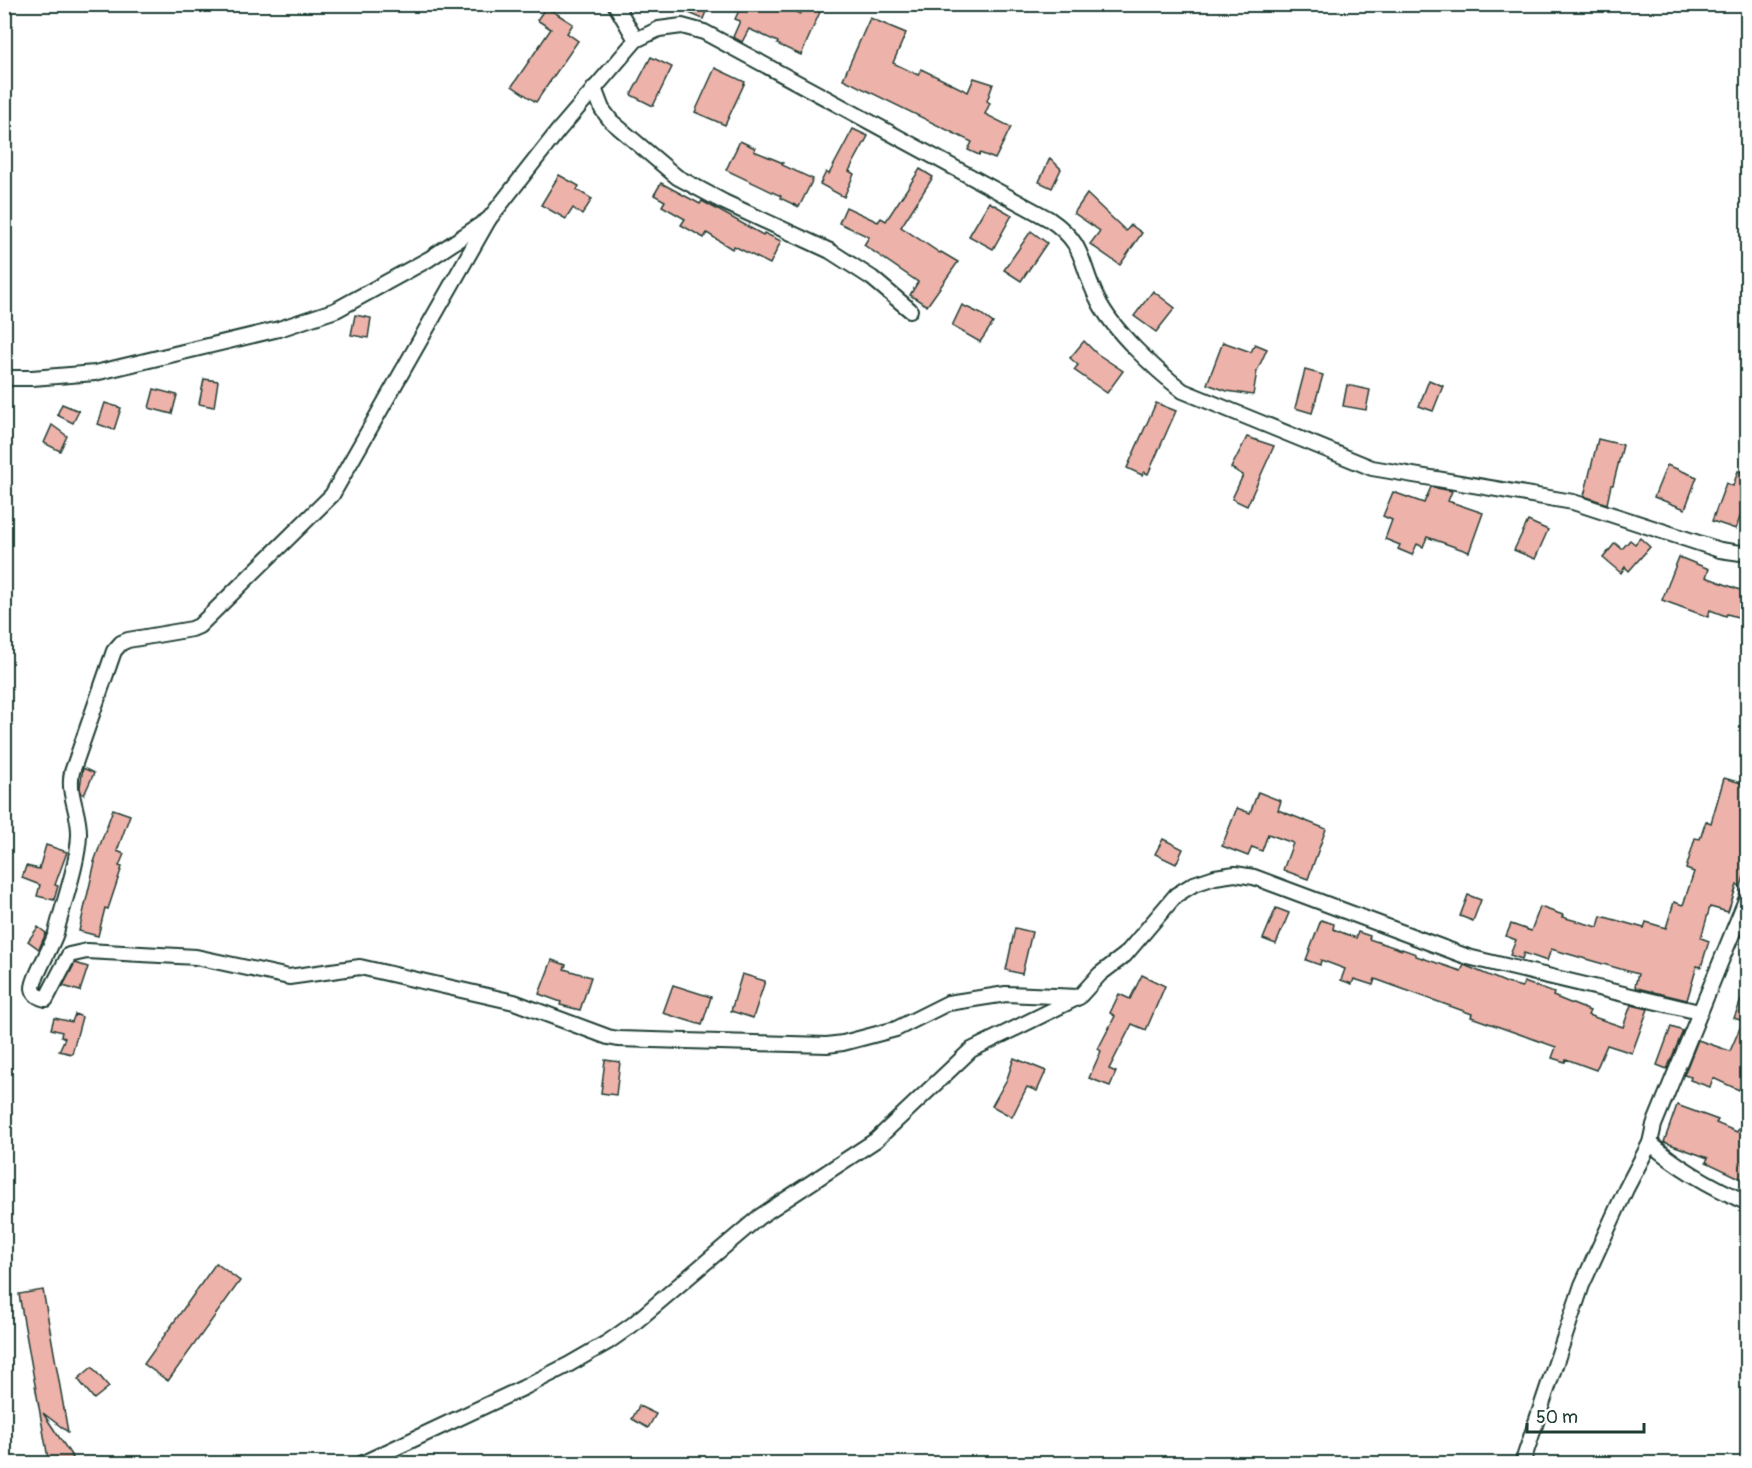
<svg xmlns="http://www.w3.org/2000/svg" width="1752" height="1468" font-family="Pangolin,sans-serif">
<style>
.building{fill:#edb2a9;stroke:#1f3d34;stroke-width:1.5}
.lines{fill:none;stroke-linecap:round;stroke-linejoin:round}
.minor-casing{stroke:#1f3d34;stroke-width:18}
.minor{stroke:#fff;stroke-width:14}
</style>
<rect width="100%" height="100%" fill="#fff"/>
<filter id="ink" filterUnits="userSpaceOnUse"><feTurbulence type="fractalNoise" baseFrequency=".0167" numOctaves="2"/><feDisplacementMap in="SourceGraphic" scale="12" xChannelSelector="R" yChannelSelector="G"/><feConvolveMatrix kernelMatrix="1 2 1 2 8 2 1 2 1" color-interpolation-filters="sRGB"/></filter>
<g filter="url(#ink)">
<!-- building -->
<g class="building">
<path d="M668,4H709L703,19Z"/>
<path d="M742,4H779L800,14L804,5L820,12L801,55L777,44L778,42L749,29L742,42L733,37L740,21L735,19Z"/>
<path d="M546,7L573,24L567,33L578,41L536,102L512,86L551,29L537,20Z"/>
<path d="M870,18L906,33L893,63L918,75L921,69L968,92L974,78L993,84L987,101L990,103L985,114L1011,127L995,159L980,153L979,155L968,150L972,142L843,79Z"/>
<path d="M651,57L672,67L653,106L631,95Z"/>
<path d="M715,68L745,82L725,125L695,112Z"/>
<path d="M853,129L868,136L849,171L854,174L844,197L820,184L826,172L829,174Z"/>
<path d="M740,141L755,148L754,151L783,163L782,165L813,179L799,207L780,198L781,196L726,170Z"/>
<path d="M1050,158L1061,169L1052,188L1039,182Z"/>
<path d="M920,169L933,177L901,227L940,253L941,252L958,262L927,306L910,295L918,282L864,245L869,237L839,223L846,207L878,222L881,218L886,221Z"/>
<path d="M559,175L579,186L577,190L592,199L582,215L573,208L566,219L541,205Z"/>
<path d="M661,183L700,204L702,201L763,235L764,233L781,241L770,264L734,246L732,249L707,233L704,238L681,225L685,219L662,206L665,201L654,195Z"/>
<path d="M1087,194L1126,231L1131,225L1142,233L1120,265L1090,244L1100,231L1074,213Z"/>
<path d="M989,202L1012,215L993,249L969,236Z"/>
<path d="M1031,231L1047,243L1021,281L1004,270Z"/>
<path d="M1153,291L1175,308L1156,332L1134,316Z"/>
<path d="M962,305L981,314L993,323L980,342L952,326Z"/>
<path d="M355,315L371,318L368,338L351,335Z"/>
<path d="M1084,341L1096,353L1123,371L1107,393L1074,370L1078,365L1070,358Z"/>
<path d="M1223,342L1251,352L1255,344L1267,349L1257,371L1253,395L1227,391L1207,384Z"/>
<path d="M1305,370L1323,375L1312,413L1295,408Z"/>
<path d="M204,379L218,381L214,407L199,404Z"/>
<path d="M1429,380L1443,386L1433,411L1419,406Z"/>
<path d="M1347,385L1370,390L1366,410L1343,406Z"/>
<path d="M154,389L177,395L172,414L149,408Z"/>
<path d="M105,403L121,408L114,430L98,424Z"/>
<path d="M1156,403L1176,411L1148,474L1144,472L1142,475L1127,468Z"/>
<path d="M62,404L79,411L73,423L57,415Z"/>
<path d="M52,425L67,436L60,451L44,443Z"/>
<path d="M1247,437L1274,446L1247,506L1232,499L1243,475L1231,468Z"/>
<path d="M1598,439L1623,445L1613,485H1611L1607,504L1584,496Z"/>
<path d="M1667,465L1697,477L1685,509L1654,497Z"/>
<path d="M1738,471L1748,474V519L1740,517L1736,529L1712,521L1726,483L1733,486Z"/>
<path d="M1431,487L1452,491L1448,501L1483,513L1469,552L1427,537L1423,547L1417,544L1412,555L1398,549L1400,545L1385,539L1392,520L1383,516L1393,492L1424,503Z"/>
<path d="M1528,521L1548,530L1535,559L1514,550Z"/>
<path d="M1640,538L1650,547L1629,571L1625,567L1621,573L1603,558L1615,543L1622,549L1630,540L1635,544Z"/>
<path d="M1679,557L1709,569L1706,577L1748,593V620L1727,614L1726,616L1710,610L1708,617L1662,600Z"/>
<path d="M83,768L94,773L84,795L81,793L80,787Z"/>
<path d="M1724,778L1748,785V864L1741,886L1737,885L1728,912L1710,907L1701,938L1709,941L1701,967L1697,966L1687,1000L1637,988L1635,986L1638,974L1551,949L1547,961L1524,953L1522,959L1510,955L1516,940L1506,936L1511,924L1531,931L1540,907L1563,915L1562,917L1598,927L1601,916L1644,928L1646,922L1666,928L1674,902L1683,905L1694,872L1686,869L1695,838L1700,839L1706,821L1711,823Z"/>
<path d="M1258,792L1281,801L1278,810L1326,829L1308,879L1283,870L1293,843L1268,834L1262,851L1252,847L1248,856L1222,846L1237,808L1250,813Z"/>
<path d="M113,809L130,815L117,851L124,854L119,866L122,867L108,909L105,908L98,936L79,931L95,862H94Z"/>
<path d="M1163,839L1183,849L1176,864L1155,854Z"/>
<path d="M46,845L67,852L55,885L58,886L54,900L37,896L40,885L22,878L26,866L39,869Z"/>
<path d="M1468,895L1481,900L1473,921L1460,916Z"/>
<path d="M1276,908L1289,913L1276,944L1263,939Z"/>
<path d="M1321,920L1334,924L1333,929L1356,938L1358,932L1370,936L1369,939L1402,950V949L1416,954V956L1461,971L1464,965L1507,983L1522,987L1524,982L1554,993L1553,996L1590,1011L1588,1015L1623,1027L1631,1005L1648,1009L1632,1053L1607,1045L1596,1070L1566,1059L1565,1062L1552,1058L1556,1047L1471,1017L1472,1014L1375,979L1373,985L1354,979L1352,984L1341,980L1345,969L1321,960L1320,965L1306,960Z"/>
<path d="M38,927L46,933L39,949L28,941Z"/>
<path d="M1015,928L1032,932L1022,974L1006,970Z"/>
<path d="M552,960L566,965L564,969L591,977L580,1010L560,1005L561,1002L539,994Z"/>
<path d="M75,963L88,967L80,991L63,986Z"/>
<path d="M742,974L765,981L753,1018L731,1011Z"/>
<path d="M1142,975L1165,986L1146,1030L1132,1024L1109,1069L1116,1072L1110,1086L1089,1078L1101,1051L1098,1049L1115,1016L1110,1013L1119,994L1130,999Z"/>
<path d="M673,985L711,997L702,1025L663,1013Z"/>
<path d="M1747,985L1748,1085L1742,1083L1739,1090L1713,1078L1710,1087L1690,1080L1691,1077L1684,1075L1698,1040L1730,1051L1743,1021L1734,1018Z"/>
<path d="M75,1014L82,1017L72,1054L59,1051L65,1038L61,1036L62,1032L51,1029L54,1018L72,1022Z"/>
<path d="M1671,1027L1683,1031L1667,1069L1657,1065Z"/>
<path d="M1014,1058L1046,1071L1037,1091L1027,1087L1012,1117L992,1106L1007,1079Z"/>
<path d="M605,1060L620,1062L616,1095L601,1093Z"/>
<path d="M1677,1105L1718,1120L1716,1123L1737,1132L1748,1110V1173L1744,1180L1706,1162L1708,1158L1664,1142Z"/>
<path d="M216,1263L240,1281L168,1381L144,1364Z"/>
<path d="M43,1290L68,1432L43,1413L77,1464H49L19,1294Z"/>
<path d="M92,1367L109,1387L94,1399L78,1379Z"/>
<path d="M639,1406L656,1414L648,1428L632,1419Z"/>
</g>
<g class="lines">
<defs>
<g id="minor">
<path d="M615,4L636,40"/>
<path d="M594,88L602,109L611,121L677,177L724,202L830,251L872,278L910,310"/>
<path d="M489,219L332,495L199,626L192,629L128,640L121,643L114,651L72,772C67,794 80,813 79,835C78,864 63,904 56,933C52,946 33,978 33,988C34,995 40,998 46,999L69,955L87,951L196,957L289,977L360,967L514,1002L608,1037L618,1039L827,1045L843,1043L896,1029L948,1003L1006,994L1079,997"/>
<path d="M4,378H32L95,373L279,329L336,310L429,259L489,219L558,131L636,40L659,29L682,26L704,32L1049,219C1087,245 1079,263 1098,300C1113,331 1156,370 1183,391L1372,468L1573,502L1720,550L1748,554"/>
<path d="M1748,895L1654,1125L1650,1143C1679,1169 1712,1187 1748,1203"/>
<path d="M361,1464L523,1388L568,1365L608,1342L632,1325L759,1217L876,1140L971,1050L1079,997L1100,974L1125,955L1176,895L1194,884L1215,877L1235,874L1254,877L1468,957L1699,1012"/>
<path d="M1522,1464L1582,1285L1626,1189L1650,1143"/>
</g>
</defs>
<!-- minor casing -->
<use href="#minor" class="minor-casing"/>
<!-- minor -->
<use href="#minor" class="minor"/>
</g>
</g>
<!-- margin -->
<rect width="1752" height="1468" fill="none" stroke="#fff" stroke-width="24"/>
<rect x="12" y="12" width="1728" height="1444" fill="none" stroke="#1f3d34" stroke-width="2" filter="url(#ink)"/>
<!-- scale -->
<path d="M1527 1423v9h117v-9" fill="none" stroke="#1f3d34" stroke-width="3"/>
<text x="1536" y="1423" font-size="18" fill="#1f3d34" stroke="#ffffff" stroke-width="4.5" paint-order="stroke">50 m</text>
</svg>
